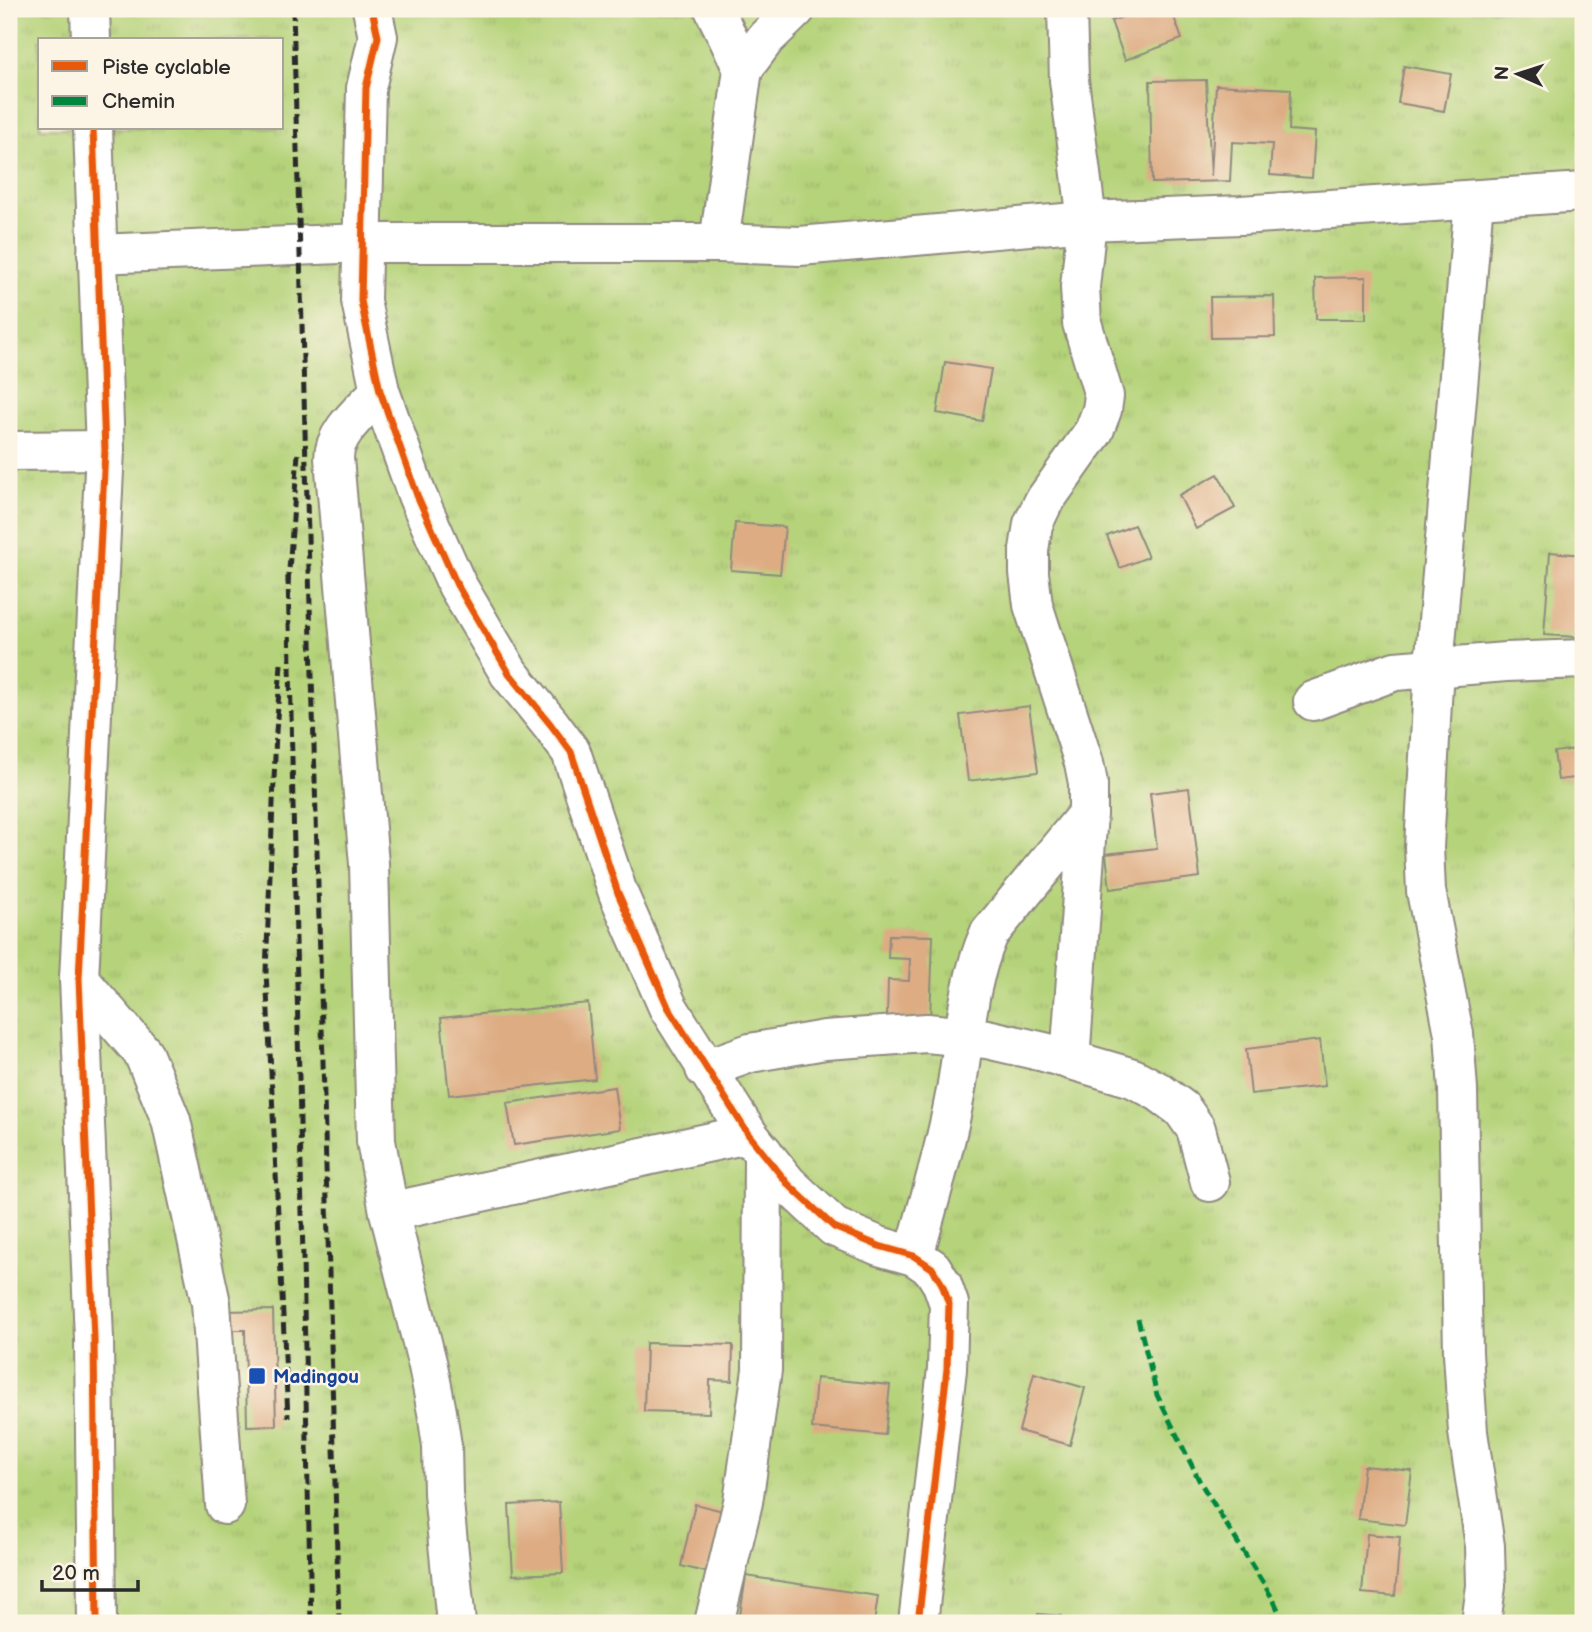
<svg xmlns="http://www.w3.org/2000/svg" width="1592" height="1632" font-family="'Balsamiq Sans',sans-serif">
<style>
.grass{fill:url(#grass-tufts);stroke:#707f52;stroke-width:2;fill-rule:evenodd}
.building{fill:#ddac83}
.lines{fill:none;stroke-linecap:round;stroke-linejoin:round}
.minor-casing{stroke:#908a7e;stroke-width:42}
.minor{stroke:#fff;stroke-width:38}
.rail{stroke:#2b2b2b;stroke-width:5;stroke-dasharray:10 5;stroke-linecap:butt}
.quiet{stroke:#00873e;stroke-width:5;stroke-dasharray:10 5;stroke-linecap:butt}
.cycleway-casing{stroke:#fcf5e5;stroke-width:11}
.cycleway{stroke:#e8590c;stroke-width:7}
.transit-dot{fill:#1a4fb4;stroke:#fcf5e5;stroke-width:2.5}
.labels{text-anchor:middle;stroke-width:5;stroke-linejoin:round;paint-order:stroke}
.transit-label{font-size:19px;font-weight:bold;fill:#164399;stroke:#fcf5e5;text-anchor:start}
</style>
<defs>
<pattern id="grass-tufts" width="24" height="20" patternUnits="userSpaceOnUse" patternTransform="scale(1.75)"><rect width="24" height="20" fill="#b5d37a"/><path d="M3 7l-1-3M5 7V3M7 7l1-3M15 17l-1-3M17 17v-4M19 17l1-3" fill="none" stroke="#9cb56a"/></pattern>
</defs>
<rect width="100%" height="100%" fill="#fcf5e5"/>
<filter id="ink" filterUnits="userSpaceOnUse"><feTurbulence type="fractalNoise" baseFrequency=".0143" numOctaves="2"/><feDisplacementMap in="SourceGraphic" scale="14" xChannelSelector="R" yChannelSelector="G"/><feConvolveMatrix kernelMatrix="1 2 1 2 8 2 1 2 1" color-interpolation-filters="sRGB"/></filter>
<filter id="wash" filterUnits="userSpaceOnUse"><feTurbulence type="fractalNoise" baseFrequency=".00686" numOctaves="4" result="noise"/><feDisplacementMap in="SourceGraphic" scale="28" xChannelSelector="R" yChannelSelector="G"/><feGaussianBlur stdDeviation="1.57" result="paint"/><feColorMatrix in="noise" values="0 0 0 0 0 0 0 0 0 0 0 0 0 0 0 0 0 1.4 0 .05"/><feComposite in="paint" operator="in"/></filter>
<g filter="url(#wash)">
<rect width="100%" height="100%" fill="#f5ead1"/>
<!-- grass -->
<path class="grass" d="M9,9H1583V1623H9ZM40,40H282V128H40Z"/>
<g id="blocks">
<!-- building -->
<g class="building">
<path d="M1146,9H1171L1182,39L1125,60L1111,21Z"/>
<path d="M1404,66L1451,74L1444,111L1398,103Z"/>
<path d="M1206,80L1211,176L1216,85L1291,89L1289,130L1315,132L1312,178L1270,175L1272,144L1232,142L1230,181L1152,183L1150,81Z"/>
<path d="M1366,277V319H1316L1315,278Z"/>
<path d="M1274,296L1275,337L1211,338L1210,297Z"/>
<path d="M945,362L991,369L982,421L937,413Z"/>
<path d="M1218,474L1235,508L1196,529L1179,495Z"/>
<path d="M735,523L785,527L780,574L731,570Z"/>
<path d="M1134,525L1148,557L1120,568L1107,536Z"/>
<path d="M1550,552L1583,555V599L1580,598L1577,637L1544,635Z"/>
<path d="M1029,706L1038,772L968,781L960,715Z"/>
<path d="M1583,748V777L1558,780L1554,752Z"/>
<path d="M1189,788L1200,877L1110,889L1106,854L1157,848L1150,793Z"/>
<path d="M889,935L933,936L930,1020L887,1019L888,980L909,981L910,959L888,958Z"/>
<path d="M588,1003L595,1079L449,1095L441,1018Z"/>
<path d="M1320,1040L1325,1086L1251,1094L1246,1049Z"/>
<path d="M614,1087L620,1129L514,1145L507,1103Z"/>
<path d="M273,1310L276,1425L247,1426L245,1330H225L224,1311Z"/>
<path d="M646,1343L733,1345L732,1381L710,1380L709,1413L644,1411Z"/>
<path d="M1034,1373L1085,1388L1070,1445L1019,1431Z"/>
<path d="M816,1378L890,1385L885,1435L812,1428Z"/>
<path d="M1364,1466L1412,1471L1405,1525L1358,1519Z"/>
<path d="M559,1502L563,1573L513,1575L509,1505Z"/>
<path d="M695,1504L727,1512L713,1574L681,1566Z"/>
<path d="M1367,1534L1400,1537L1395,1596L1362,1593Z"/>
<path d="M746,1576L878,1596L874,1623L739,1622Z"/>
<path d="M1038,1614L1062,1616V1623H1037Z"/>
</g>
</g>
</g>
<g filter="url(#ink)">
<use href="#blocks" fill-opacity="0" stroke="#908a7e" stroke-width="2"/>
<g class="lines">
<defs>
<g id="minor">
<path d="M90,9L91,40"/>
<path d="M372,9L378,37L366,88L361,301L380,391L417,495L457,585L509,673L551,725L571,752L618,893L668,1007L748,1134L788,1184L834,1227L879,1246L914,1256L932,1268L942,1284L949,1304L947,1369L918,1623"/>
<path d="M714,9L743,69"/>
<path d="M1067,9L1069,80L1087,221L1080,287L1082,323L1104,396L1102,410L1094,431L1043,503L1033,524L1029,550V573L1033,605L1084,763L1088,783V813L1070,1060"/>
<path d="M93,128L105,450L79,979L94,1339L97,1623"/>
<path d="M1474,200L1434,667L1424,847L1426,891L1454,1034L1458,1090L1463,1353L1468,1432L1485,1546L1486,1586L1481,1623"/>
<path d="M719,243L743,69L766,38L796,9"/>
<path d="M97,254L364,243H719L800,246L1087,221L1241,215L1583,192"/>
<path d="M380,391C363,410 334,432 334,458L369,864L376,1141L389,1212L428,1366L437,1412L442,1446L443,1493L456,1623"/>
<path d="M9,451L105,450"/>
<path d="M1313,701L1395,671L1506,662L1583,659"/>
<path d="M79,979L143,1053L171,1120L211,1303L225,1505"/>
<path d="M705,1069L750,1053L825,1040L927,1033L987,1039L1044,1052L1133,1078L1159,1092L1182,1109L1196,1129L1210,1182"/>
<path d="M389,1212L748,1134"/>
<path d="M914,1256C929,1201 946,1146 956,1090C965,1037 967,984 989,934L1088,813"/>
<path d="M714,1623L743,1502L762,1370L763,1152"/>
</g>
</defs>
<!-- minor casing -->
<use href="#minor" class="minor-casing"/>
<!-- minor -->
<use href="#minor" class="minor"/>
<!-- rail -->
<g class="rail">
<path d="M293,9L339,1623"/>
<path d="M288,576L311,1623"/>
<path d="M288,583L298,454"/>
<path d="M281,664L276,732L266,971L288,1417"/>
</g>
<!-- quiet -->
<path class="quiet" d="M1138,1319L1157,1395L1200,1482L1273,1599L1284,1623"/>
<defs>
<g id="cycleway">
<path d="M372,9L378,37L366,88L361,301L380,391L417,495L457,585L509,673L551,725L571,752L618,893L668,1007L748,1134L788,1184L834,1227L879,1246L914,1256L932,1268L942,1284L949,1304L947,1369L918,1623"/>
<path d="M93,128L105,450L79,979L94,1339L97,1623"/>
</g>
</defs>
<!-- cycleway casing -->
<use href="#cycleway" class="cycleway-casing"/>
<!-- cycleway -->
<use href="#cycleway" class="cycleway"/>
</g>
</g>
<!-- markers -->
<rect class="transit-dot" x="248" y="1367" width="18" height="18" rx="3.5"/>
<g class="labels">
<!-- transit labels -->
<g class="transit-label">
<text x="273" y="1383">Madingou</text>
</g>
</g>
<!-- margin -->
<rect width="1592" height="1632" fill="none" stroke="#fcf5e5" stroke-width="35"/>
<!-- legend -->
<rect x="38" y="38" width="245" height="91" fill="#fcf5e5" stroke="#a8a49b" stroke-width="2"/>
<rect x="52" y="61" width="35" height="10" fill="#e8590c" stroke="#a8a49b" stroke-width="2"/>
<text x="102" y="74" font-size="21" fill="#2b2b2b">Piste cyclable</text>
<rect x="52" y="96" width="35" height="10" fill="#00873e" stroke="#a8a49b" stroke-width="2"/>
<text x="102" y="108" font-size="21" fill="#2b2b2b">Chemin</text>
<!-- north arrow -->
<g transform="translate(1518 74) rotate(273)" stroke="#fcf5e5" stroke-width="5" paint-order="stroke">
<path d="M0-5L12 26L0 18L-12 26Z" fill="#2b2b2b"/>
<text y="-10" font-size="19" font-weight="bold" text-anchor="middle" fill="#2b2b2b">N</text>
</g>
<!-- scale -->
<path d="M42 1580v10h96v-10" fill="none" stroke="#2b2b2b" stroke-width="3.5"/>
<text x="52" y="1580" font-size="21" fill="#2b2b2b" stroke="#fcf5e5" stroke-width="5" paint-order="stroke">20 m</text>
</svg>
